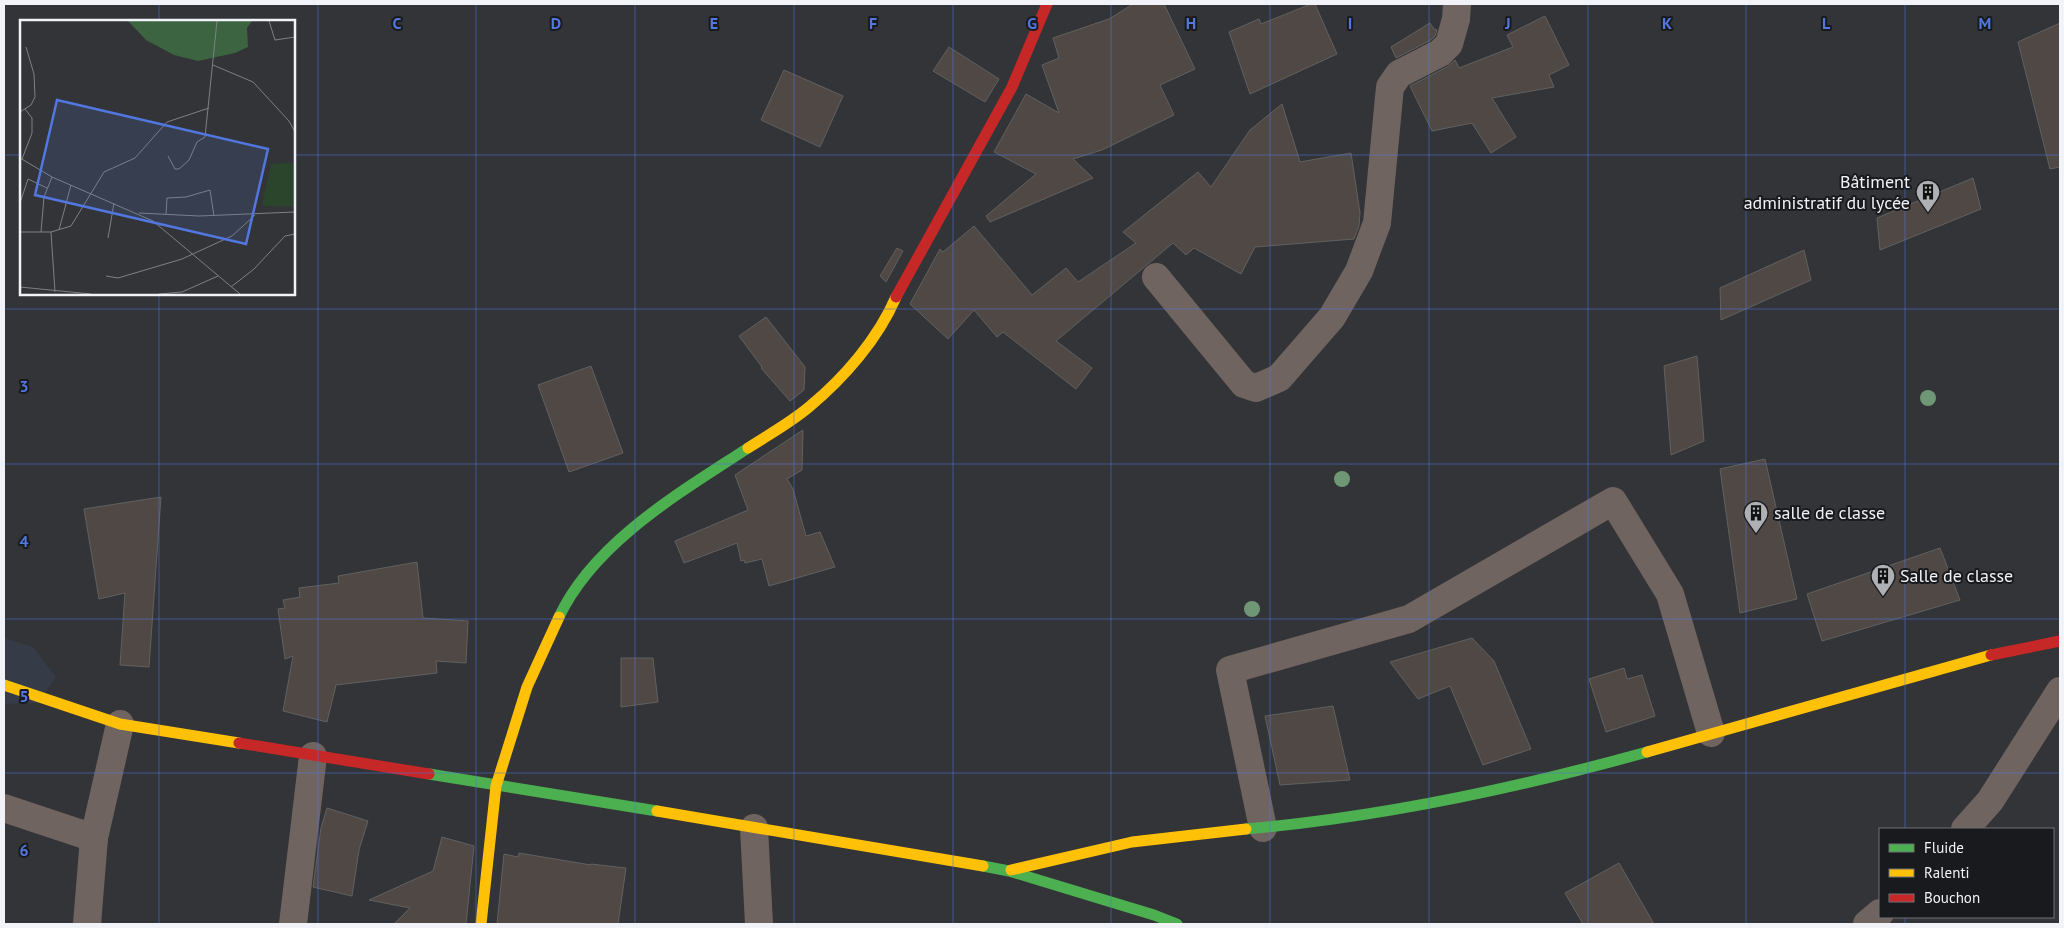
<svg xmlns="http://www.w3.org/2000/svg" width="2064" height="928" font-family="'PT Sans',sans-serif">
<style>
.built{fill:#353c47}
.building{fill:#504844;stroke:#616161}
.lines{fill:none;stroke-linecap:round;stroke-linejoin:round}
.street{stroke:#706460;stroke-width:28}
.fast{stroke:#4caf50;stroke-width:11}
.slow{stroke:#ffc107;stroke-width:11}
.jam{stroke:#c62828;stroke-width:11}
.tree{fill:#709775}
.grid{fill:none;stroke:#5277e0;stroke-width:1;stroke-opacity:0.55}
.labels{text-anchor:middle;stroke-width:4;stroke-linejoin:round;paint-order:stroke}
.poi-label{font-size:18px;fill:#f1f3f8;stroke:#191a1e;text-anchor:start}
.inset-road{fill:none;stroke:#7e8084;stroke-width:1}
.view{fill:#5277e0;fill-opacity:0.15;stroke:#5277e0;stroke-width:2.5}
.inset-edge{fill:none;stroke:#f1f3f8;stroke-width:2.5}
.grid-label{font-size:16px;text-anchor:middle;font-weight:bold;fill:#5277e0;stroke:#191a1e;stroke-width:4;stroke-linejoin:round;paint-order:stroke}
</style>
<rect width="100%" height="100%" fill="#323437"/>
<!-- built -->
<path class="built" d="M4,638L33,647L56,677L38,703L4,704Z"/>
<!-- building -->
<g class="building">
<path d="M1133,4H1164L1195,69L1160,85L1174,115L1102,150L1073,159L1093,178L990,222L986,216L1036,174L994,152L1026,94L1059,113L1042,65L1059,58L1053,38L1109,19Z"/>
<path d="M1311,4H1315L1337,54L1250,94L1229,32L1259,19L1261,24Z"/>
<path d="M1545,16L1569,65L1549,75L1554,87L1492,98L1516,137L1491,153L1472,123L1432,131L1410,86L1447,67L1455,60L1459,68L1513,47L1507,35Z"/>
<path d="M1430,23L1434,29L1437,30L1435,36L1431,40L1396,58L1391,47Z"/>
<path d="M2060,23V167L2050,169L2018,42Z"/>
<path d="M949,47L999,79L985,102L933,71Z"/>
<path d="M784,70L843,96L820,147L761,120Z"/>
<path d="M1282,104L1300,162L1351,153L1360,213L1359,226L1354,239L1255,247L1241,274L1194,248L1186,255L1173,243L1056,341L1092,368L1076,389L1003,332L997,337L974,310L948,339L910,304L940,249L943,252L974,226L1032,295L1066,268L1078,282L1136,243L1123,232L1198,172L1211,187L1250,130Z"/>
<path d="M1973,178L1981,209L1880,250L1877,218Z"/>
<path d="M897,248L903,251L886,282L880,276Z"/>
<path d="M1804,250L1811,280L1721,320L1720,288Z"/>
<path d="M766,317L805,367L804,390L790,401L761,368L762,367L739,336Z"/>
<path d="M1697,356L1704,441L1671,455L1664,366Z"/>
<path d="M591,366L623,453L569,472L538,385Z"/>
<path d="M803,430L802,470L787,479L793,489L806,536L820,532L835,567L769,586L762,559L745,563L744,560L741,561L737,543L684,563L675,541L748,510L735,475Z"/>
<path d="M1765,459L1797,599L1740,613L1720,469Z"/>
<path d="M161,497L149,667L120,665L125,593L99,599L84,509Z"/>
<path d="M1940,548L1960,600L1822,641L1807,594Z"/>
<path d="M417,562L423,618L468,621L466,663L436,661L437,673L336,685L327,722L283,711L293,656L285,659L278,609L285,608L283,600L300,597L299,588L339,583L338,576Z"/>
<path d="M1472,638L1494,661L1531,749L1483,765L1450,686L1418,699L1390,662Z"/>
<path d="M621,658H653L658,702L621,707Z"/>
<path d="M1624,668L1627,679L1642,675L1655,716L1606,732L1589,679Z"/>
<path d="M1333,706L1350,780L1280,785L1265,716Z"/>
<path d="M327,808L368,821L359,850L352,896L313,887L321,828Z"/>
<path d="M442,837L474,846L466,924H394L410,908L369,900L433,871Z"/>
<path d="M519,853L591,865V864L626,868L618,924H497L504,854L518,857Z"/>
<path d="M1619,863L1654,924H1583L1565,893Z"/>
</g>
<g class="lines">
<!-- street -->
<g class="street">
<path d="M1156,277L1244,384L1256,388L1279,378L1332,317L1359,271L1377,223L1390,87L1399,74L1440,53L1449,44L1456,19L1457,4"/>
<path d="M4,808L94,838"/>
<path d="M754,828L759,924"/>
<path d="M1263,828L1230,670L1409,619L1613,501L1670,594L1711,733"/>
<path d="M1965,829L1990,801L2060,691"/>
<path d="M87,924L94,838L120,724"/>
<path d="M293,924L313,756"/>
<path d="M1867,924L1880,913"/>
</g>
<!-- fast -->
<g class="fast">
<path d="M559,617C594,542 681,492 748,448"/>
<path d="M429,774L657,811"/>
<path d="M1246,829C1383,817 1514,789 1647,752"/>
<path d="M983,866L1009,871L1154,915L1177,924"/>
</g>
<!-- slow -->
<g class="slow">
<path d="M748,448C768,435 790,423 809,407C844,378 878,339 896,297"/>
<path d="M4,685L120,724L239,743"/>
<path d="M1647,752L1991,655"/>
<path d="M657,811L983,866"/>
<path d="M1011,870L1132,842L1246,829"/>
<path d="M481,924L496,786L527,687L559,617"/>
</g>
<!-- jam -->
<g class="jam">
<path d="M896,297L1012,87L1047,4"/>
<path d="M1991,655L2060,641"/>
<path d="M239,743L429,774"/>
</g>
</g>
<!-- trees -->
<g class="tree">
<circle cx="1928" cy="398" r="8"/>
<circle cx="1342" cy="479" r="8"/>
<circle cx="1252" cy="609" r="8"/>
</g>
<!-- grid -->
<path class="grid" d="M159,4V21M318,4V924M476,4V924M635,4V924M794,4V924M953,4V924M1111,4V924M1270,4V924M1429,4V924M1588,4V924M1746,4V924M1905,4V829M4,155H21M294,155H2060M159,294V924M4,309H2060M4,464H2060M4,619H2060M4,773H2060M1905,917V924"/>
<!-- icons -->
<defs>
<symbol id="building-pin" viewBox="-11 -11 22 30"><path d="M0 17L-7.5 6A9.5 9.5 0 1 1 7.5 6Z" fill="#aeb0b4" stroke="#191a1e"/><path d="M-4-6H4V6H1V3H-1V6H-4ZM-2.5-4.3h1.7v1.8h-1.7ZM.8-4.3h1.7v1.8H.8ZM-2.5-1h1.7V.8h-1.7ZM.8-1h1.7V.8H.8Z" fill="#111"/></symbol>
</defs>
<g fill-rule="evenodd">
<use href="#building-pin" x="1914" y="178" width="28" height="38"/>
<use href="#building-pin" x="1742" y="499" width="28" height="38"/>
<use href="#building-pin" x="1869" y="562" width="28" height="38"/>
</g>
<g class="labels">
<!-- poi labels -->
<g class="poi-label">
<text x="1910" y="188" text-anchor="end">Bâtiment<tspan x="1910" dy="21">administratif du lycée</tspan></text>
<text x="1774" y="519">salle de classe</text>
<text x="1900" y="582">Salle de classe</text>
</g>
</g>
<!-- overview -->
<g transform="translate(20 20)">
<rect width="275" height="275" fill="#323437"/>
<path d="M275,143V187L242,186L251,144Z" fill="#2b452d"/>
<path d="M108,1H232L227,8L228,27L215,33L178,41L154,35L126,20Z" fill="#3c6441"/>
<path class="inset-road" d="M249,1L255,20L275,17M193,45L233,62L269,101L275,112M0,92L11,85L15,77L14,54L6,27M148,136L155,149H159L169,140L177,122L185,117L197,1M0,138L32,157L133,201L220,274M2,139L12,113V98L5,89M0,183L8,159L27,168M119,193L179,196L275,192M146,195L147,178L166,177L190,170L194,196M39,210L51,165M0,212H31L51,206L84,152L115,138L147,102L189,88M21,212L24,177L32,157M31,212L35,272M88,218L94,183M86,256L98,258L162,239L212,216L235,195M0,267L71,274M211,267L234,249L265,216L275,214M139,274L162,272L198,256"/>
<path class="view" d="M37,80L248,129L226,224L15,175Z"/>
<rect width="275" height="275" class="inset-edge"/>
</g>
<g class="grid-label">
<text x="397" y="29">C</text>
<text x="556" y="29">D</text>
<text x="714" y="29">E</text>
<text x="873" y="29">F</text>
<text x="1032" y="29">G</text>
<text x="1191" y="29">H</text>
<text x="1350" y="29">I</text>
<text x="1508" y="29">J</text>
<text x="1667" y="29">K</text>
<text x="1826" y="29">L</text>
<text x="1985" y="29">M</text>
<text x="24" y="392">3</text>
<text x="24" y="547">4</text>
<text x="24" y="702">5</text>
<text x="24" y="856">6</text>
</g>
<!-- border -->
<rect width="2064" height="928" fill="none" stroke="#f1f3f8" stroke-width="10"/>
<!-- legend -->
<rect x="1879" y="828" width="175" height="90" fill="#191a1e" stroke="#6f7175"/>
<rect x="1889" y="844" width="25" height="8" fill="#4caf50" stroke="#6f7175"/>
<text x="1924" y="853" font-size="15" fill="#f1f3f8">Fluide</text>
<rect x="1889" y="869" width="25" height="8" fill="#ffc107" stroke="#6f7175"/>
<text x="1924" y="878" font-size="15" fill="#f1f3f8">Ralenti</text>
<rect x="1889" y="894" width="25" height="8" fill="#c62828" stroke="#6f7175"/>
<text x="1924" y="903" font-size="15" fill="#f1f3f8">Bouchon</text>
</svg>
